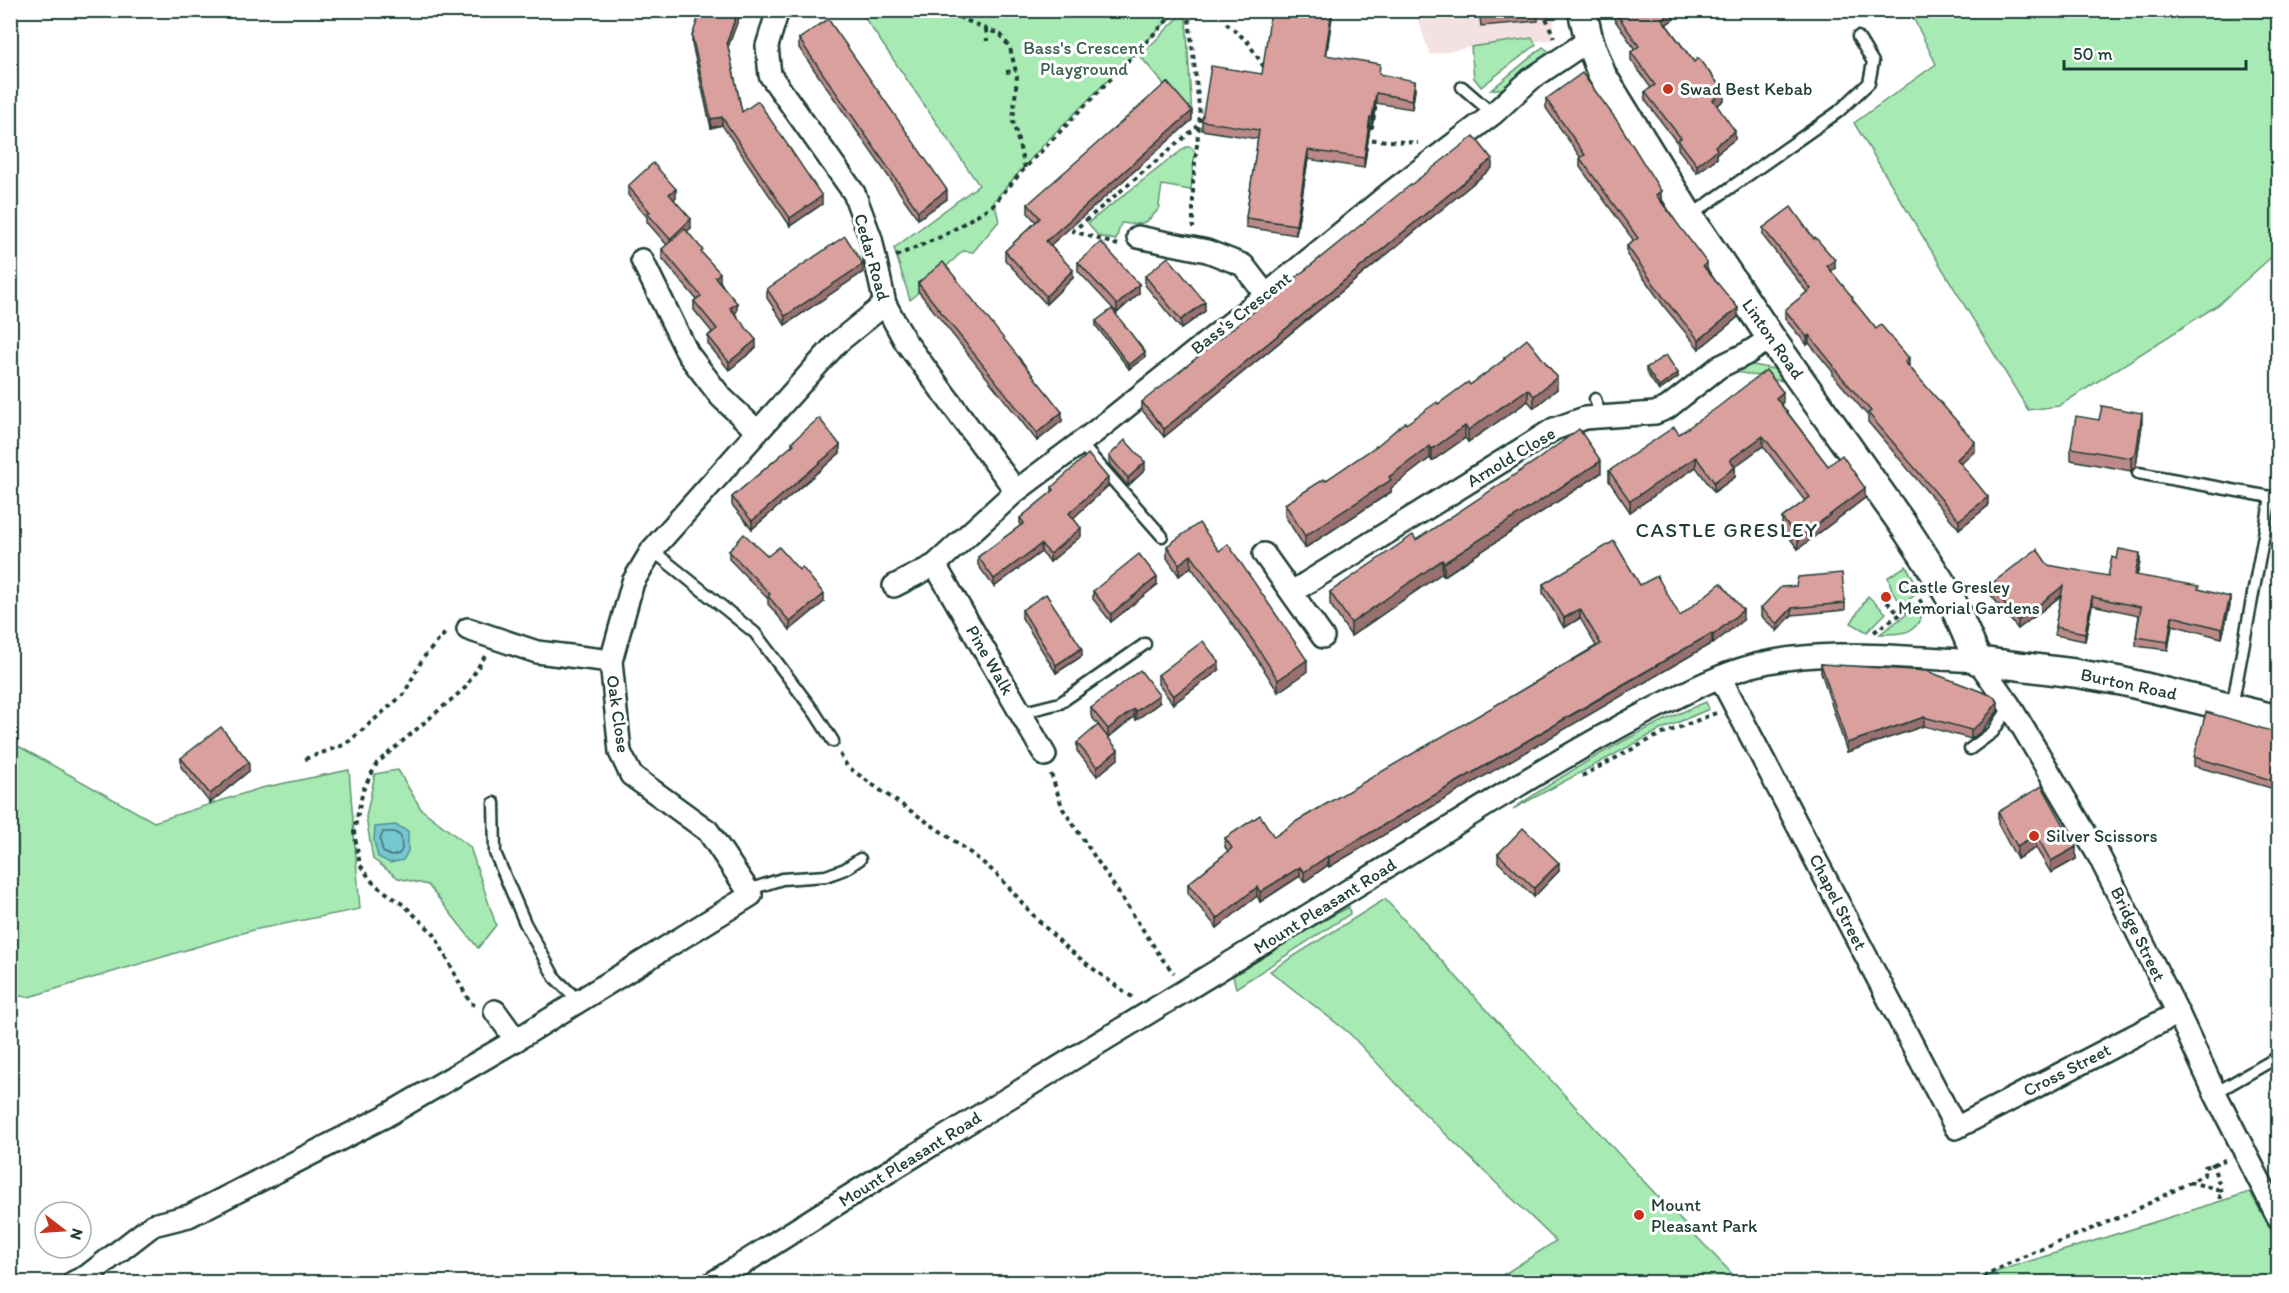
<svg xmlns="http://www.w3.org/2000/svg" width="2289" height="1293" font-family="Itim,sans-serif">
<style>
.built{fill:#f4e2e2}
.green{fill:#a7eab4;stroke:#639474;stroke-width:1.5}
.water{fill:#76c7d0;stroke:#539092;stroke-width:1.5}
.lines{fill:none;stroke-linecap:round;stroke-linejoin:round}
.shore{stroke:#427472;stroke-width:1.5}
.service-casing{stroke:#1f3d34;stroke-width:15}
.minor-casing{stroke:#1f3d34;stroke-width:26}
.tertiary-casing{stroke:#1f3d34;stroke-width:32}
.path{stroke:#1f3d34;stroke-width:4;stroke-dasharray:4.5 4.5;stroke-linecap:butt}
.service{stroke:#fff;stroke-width:10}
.minor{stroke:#fff;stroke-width:21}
.tertiary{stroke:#fff;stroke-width:27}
.wall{fill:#bb8a88;stroke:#1f3d34;stroke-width:1.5}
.shaded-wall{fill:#99706f;stroke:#1f3d34;stroke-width:1.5}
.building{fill:#daa09e;stroke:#1f3d34;stroke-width:1.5}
.poi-dot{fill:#c8321e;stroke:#fff;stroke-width:2}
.labels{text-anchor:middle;stroke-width:6;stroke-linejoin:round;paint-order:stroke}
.park-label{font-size:18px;fill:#3a604e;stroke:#fff}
.poi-label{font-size:18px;fill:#1f3d34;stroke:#fff;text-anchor:start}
.street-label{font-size:18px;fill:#1f3d34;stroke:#fff}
.quarter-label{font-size:21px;letter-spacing:1.5px;fill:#1f3d34;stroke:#fff}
</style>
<rect width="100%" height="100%" fill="#fff"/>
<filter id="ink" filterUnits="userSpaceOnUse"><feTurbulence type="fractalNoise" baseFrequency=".0167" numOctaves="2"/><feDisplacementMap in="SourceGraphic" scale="12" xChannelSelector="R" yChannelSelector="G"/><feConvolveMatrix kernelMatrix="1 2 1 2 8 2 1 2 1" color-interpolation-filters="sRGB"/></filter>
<g filter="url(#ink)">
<!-- built -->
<path class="built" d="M1415,11H1555L1552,40L1481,45L1430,55Z"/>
<!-- green -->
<g class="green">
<path d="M860,11H1174L1171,17L1045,143L994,201L999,221L973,252L963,251L910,300L894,248L979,185Z"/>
<path d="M1910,11H2278V251L2218,305L2059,406L2028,410L1854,123L1936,64Z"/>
<path d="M1181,15L1186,18L1192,117L1140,56Z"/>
<path d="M1532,38L1536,45L1481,87L1474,78L1471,47Z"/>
<path d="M1543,47L1550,52L1505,88L1491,90Z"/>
<path d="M1186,147H1191L1195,152L1191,190L1162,185L1159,205L1160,207C1148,224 1141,226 1121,223L1116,240L1098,236L1088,223Z"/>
<path d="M1748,364L1774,369L1782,381L1732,371Z"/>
<path d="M1906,566L1921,591L1902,604L1893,593L1888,577Z"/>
<path d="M1868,596L1886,613L1867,632L1851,623Z"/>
<path d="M1922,603C1923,634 1904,634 1880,634Z"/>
<path d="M1706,702L1709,709L1658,731L1513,809C1574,767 1637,730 1706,702Z"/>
<path d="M11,742L154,822L261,788L349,770L360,909L253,930L29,997L11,995Z"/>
<path d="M398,770L421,809L470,847L496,925L478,948L428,885L398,878L373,859L366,817L375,774Z"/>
<path d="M1385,899L1649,1187L1740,1282H1492L1556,1241L1425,1114L1349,1033L1270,971Z"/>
<path d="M1349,907L1350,914L1236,988L1233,976L1306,930Z"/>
<path d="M2250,1192L2278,1243V1282H1982L1992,1273Z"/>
</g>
<!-- water -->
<path class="water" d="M395,825L408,831V851L403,860L390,863L378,857L374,841L375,827Z"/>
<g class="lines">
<!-- shore -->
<path class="shore" d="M383,832H394L401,836L402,849L399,854L391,856L383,852L380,840Z"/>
<defs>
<g id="service">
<path d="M1462,87L1493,114"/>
<path d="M1690,216L1838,112L1869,83L1873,62L1858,37"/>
<path d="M1595,399L1601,417"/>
<path d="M1080,443L1162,536"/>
<path d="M2138,473L2271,497L2232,707"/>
<path d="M652,550L755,633L815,713L833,741"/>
<path d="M1020,713L1060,703L1145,644"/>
<path d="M1970,749L1993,732L2010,706"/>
<path d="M494,803L495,853L525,923L555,978L579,1001"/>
<path d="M748,890L782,879L826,876L845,869L860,859"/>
<path d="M2215,1093L2278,1057"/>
</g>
<g id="minor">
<path d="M778,10L767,46L770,75L854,193L871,239L885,304L905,341L1016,491"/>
<path d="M1138,237L1207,251L1243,265L1266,295"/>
<path d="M642,260L688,354L721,397L757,431"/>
<path d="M1264,554L1323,637"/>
<path d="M935,565L1045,755"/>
<path d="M894,586L935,565L1016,491L1096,431L1266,295L1391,192L1493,114L1531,79L1589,40"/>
<path d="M1292,592L1554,429L1585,418L1655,413L1667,408L1719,367L1746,354L1771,338"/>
<path d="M468,629L537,652L611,661"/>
<path d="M1720,677L1956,1128L2178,1013"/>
<path d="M495,1011L516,1040"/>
<path d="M74,1282L87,1276L153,1225L189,1216L384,1117L516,1040L751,895L708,831L631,775L620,752L611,661L633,582L652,550L837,343L885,304"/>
<path d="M714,1282C928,1144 1147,1015 1364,881C1458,823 1551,762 1649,711C1681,695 1714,677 1748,667C1821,646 1903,658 1978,661L2010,706L2100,858L2178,1013L2215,1093L2278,1217"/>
</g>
<path id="tertiary" d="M1582,10L1589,40L1602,75L1689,216L1771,338L1906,529L1944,587L1952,601L1978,661L2074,673L2121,681L2278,719"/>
</defs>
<!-- service casing -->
<use href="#service" class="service-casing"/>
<!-- minor casing -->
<use href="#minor" class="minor-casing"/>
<!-- tertiary casing -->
<use href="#tertiary" class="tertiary-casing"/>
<!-- path -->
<g class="path">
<path d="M942,10L1001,35L1010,48L1017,76L1013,121L1025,168"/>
<path d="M1188,10L1200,115L1193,183V228"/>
<path d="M1543,10L1554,38"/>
<path d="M1226,23L1247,41L1266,70"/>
<path d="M986,29L987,41"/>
<path d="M1006,72L1016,71"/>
<path d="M1370,127H1372L1377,98"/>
<path d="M1363,139L1418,143"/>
<path d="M1118,245L1073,231L1198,126"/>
<path d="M896,256L945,235L993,205L1025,168L1177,10"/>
<path d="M1887,602L1899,614"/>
<path d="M1874,632L1922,600"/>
<path d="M840,754L847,766C894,802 947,832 993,871C1011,888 1025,908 1043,925C1070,953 1101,975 1132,997"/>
<path d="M305,759L346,744L404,694L423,658L447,631"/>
<path d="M1051,774L1063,809L1163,960L1174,973"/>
<path d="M1582,776L1655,737L1716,713"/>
<path d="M475,1005L470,1003L434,934L405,906L374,884L360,865L354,832L363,790L377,763L465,688L485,656"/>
<path d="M2189,1182L2217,1189L2218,1196L2221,1197L2223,1195L2212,1163"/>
<path d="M1975,1282L2013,1261L2132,1212L2204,1175L2205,1167L2225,1160"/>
</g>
<!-- service -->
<use href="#service" class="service"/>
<!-- minor -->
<use href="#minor" class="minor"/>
<!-- tertiary -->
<use href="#tertiary" class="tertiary"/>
</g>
<!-- wall -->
<g class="wall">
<path d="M1332,10V17L1326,56L1380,75L1415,90L1412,109L1376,103L1372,127H1370L1364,168L1308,159L1296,235L1246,227V218L1258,139L1202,130V121L1262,74Z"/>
<path d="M1479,10H1538V21L1481,26Z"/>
<path d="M1612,10H1674V19L1666,24L1694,62L1724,100L1717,106L1735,139L1717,153V158L1697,173L1678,149V144L1645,100V92L1651,88L1631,60V52L1635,49L1612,16Z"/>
<path d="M692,36L728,47L742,112L822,204L790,226L722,125L711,128L692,44Z"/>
<path d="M799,39L947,199L918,219L799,48Z"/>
<path d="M1546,99L1661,200L1738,317L1699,349L1666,309L1627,255V246L1634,241L1580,167V158H1581L1546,108Z"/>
<path d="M1192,120L1050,245L1073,278L1046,304L1005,260V251L1036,222L1028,213V204Z"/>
<path d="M1492,168L1164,437L1142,410V402Z"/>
<path d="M628,186L676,197L674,199L691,228L687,231L703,255L720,281L737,311L735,313L756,348L729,370L708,344V336L712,332L694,310V301L697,300L662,258V249L667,245L647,222V217L628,195Z"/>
<path d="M1763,228L1835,268L1831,271L1853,301L1876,329L1909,366L1975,451L1961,464L1988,506L1959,529L1868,422V416L1833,375V372L1809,343L1807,345L1785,319V310L1807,292L1763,236Z"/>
<path d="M1078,262L1139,293L1117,313L1078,271Z"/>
<path d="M863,272L785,325L767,298V289Z"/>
<path d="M1145,276L1205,311L1181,329L1145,285Z"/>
<path d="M918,283L1062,421L1037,441L918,291Z"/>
<path d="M1096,321L1145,357L1129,369L1096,326Z"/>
<path d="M1504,358L1557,389L1534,408L1528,401L1468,442L1465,438L1432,461L1430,458L1391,488V492L1305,548L1285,516V504L1325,481L1378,445L1406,424L1470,385L1504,360Z"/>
<path d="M1646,368L1678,377L1659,391L1646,372Z"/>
<path d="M1783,402L1781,404L1828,466L1865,498L1798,549L1782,528V518L1805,501L1763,446L1735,466V477L1714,492L1696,467L1630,512L1609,481V471L1679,434Z"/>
<path d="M2142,425L2136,466L2131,471L2071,460V448Z"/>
<path d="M792,442L840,453L752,529L732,505V497L792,446Z"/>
<path d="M1109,456L1145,470L1128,486L1109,464Z"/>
<path d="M1601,473L1444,576L1442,573L1351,636L1330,604V592L1416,540Z"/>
<path d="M1108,486L1073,518L1081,536L1050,562L1041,552L994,587L978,565V557L1020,526V518L1052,492V487Z"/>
<path d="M1167,546L1219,551L1307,672L1278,692L1254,654L1191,567L1179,576L1167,558Z"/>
<path d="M729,551L768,556L824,602L790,630L768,604V599L729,559Z"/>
<path d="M2140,562L2137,576L2199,589L2230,605L2222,638L2172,625L2168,650L2136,646V637L2139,615L2092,605L2085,641L2055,635V627L2061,596L2018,629L1990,594V585L2108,576Z"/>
<path d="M1543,584L1640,585L1680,616L1743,620L1713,644L1712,643L1610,702L1329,867L1328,865L1304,882L1300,876L1260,902L1257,896L1217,928L1188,893V884L1228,851L1225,847V838L1274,837L1596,646L1580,618L1564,628L1543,593Z"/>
<path d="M1157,585L1111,622L1093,599V591Z"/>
<path d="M1845,603V610L1792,615L1777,631L1761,616V608Z"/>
<path d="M1022,610L1082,656L1056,673L1022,618Z"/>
<path d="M1821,664L1998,711L1982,731L1971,739L1924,726L1847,752L1821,672Z"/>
<path d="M1219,670L1173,704L1158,684V675Z"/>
<path d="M1159,703L1136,720L1134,717L1108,737L1118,759L1097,776L1077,751V743L1100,727L1091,716V708Z"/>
<path d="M2278,733V790L2194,766V757Z"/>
<path d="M181,758L249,771L210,803L181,767Z"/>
<path d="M1998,812L2076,859L2051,873L2036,848L2017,859L1998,824Z"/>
<path d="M1498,854L1559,871L1534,897L1498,862Z"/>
</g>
<!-- shaded-wall -->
<g class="shaded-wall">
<path d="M738,10H742L727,50V42Z"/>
<path d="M1332,10V17L1325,65V55Z"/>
<path d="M1674,11V19L1662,27V19Z"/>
<path d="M1415,81V90L1412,109V100Z"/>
<path d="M1724,91V100L1713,109V100Z"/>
<path d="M1376,93V103L1372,127V118Z"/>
<path d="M1192,111V120L1046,249V241Z"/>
<path d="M722,117V125L711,128V119Z"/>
<path d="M1370,117V127L1364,168V158Z"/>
<path d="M1735,131V139L1717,153V158L1697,173V165L1715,146Z"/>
<path d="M1308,150V159L1296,235V225Z"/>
<path d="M1492,159V168L1164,437V429Z"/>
<path d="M676,189V197L669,203V194Z"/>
<path d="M947,190V199L918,219V211Z"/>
<path d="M1661,191V200L1656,203V195Z"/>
<path d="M822,196V204L790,226V218Z"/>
<path d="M691,219V228L670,247V239Z"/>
<path d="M1835,260V268L1827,275V266Z"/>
<path d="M1707,263V272L1703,266Z"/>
<path d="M863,264V272L785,325V316Z"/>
<path d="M1073,270V278L1046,304V296Z"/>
<path d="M720,273V281L715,286V277Z"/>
<path d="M1139,284V293L1117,313V305Z"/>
<path d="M1205,302V311L1181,329V320Z"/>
<path d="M737,303V311L730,317V308Z"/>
<path d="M1738,308V317L1699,349V340Z"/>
<path d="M1809,335V343L1807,345V337Z"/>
<path d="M756,340V348L729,370V362Z"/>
<path d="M1145,352V357L1129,369V365Z"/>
<path d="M1909,358V366L1905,362Z"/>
<path d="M1678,373V377L1659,391V387Z"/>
<path d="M1557,377V389L1534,408V396Z"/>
<path d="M1528,389V401L1468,442V430Z"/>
<path d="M1783,392V402L1776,408V398Z"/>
<path d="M1062,412V421L1037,441V433Z"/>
<path d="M2142,413V425L2136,466L2131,471V458Z"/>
<path d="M1465,426V438L1432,461V449Z"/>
<path d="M1763,436V446L1730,470V460Z"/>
<path d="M1975,442V451L1957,467V459Z"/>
<path d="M840,445V453L752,529V521Z"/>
<path d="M1430,446V458L1391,488V492L1305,548V536L1389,477Z"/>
<path d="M1696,457V467L1630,512V501Z"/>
<path d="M1601,461V473L1444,576V563Z"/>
<path d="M1145,462V470L1128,486V478Z"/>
<path d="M1735,467V477L1714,492V482Z"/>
<path d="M1108,478V486L1069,522V513Z"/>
<path d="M1865,488V498L1798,549V539Z"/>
<path d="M1988,497V506L1959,529V520Z"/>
<path d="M1081,528V536L1050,562V554Z"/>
<path d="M1041,544V552L994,587V579Z"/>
<path d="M2140,553V562L2135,584V575Z"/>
<path d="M1191,555V567L1179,576V564Z"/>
<path d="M1442,560V573L1351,636V623Z"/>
<path d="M1157,577V585L1111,622V614Z"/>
<path d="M2063,586V594L2018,629V621Z"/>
<path d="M824,594V602L790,630V622Z"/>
<path d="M2092,597V605L2085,641V633Z"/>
<path d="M2230,597V605L2222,638V629Z"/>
<path d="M1792,608V615L1777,631V624Z"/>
<path d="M1580,609V618L1564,628V618Z"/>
<path d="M1743,610V620L1713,644V635Z"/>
<path d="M2172,616V625L2168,650V642Z"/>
<path d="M1712,633V643L1329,867V857Z"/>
<path d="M1082,648V656L1056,673V665Z"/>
<path d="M1307,660V672L1278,692V680Z"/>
<path d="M1219,662V670L1173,704V696Z"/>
<path d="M1159,695V703L1136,720V711Z"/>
<path d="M1998,702V711L1982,731L1971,739V730Z"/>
<path d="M1134,709V717L1108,738V729Z"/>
<path d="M1924,717V726L1847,752V743Z"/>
<path d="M1118,750V759L1097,776V767Z"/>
<path d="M249,762V771L210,803V794Z"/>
<path d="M2036,835V848L2017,859V846Z"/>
<path d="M2076,847V859L2051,873V861Z"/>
<path d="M1328,856V865L1304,882V872Z"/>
<path d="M1559,863V871L1534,897V888Z"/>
<path d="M1300,867V876L1260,902V892Z"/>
<path d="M1257,887V896L1217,928V919Z"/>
</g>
<!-- building -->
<g class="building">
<path d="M701,10H738L727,42L742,112L758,101L822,196L790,218L722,117L711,119L692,36Z"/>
<path d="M1271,10H1332L1325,55L1380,64L1379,74L1415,81L1412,100L1376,93L1372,118L1370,117L1364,158L1308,150L1296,225L1246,218L1259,130L1202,121L1211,66L1262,74Z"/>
<path d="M1614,10H1674L1662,19L1694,62L1698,58L1724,91L1713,100L1735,131L1715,146L1717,150L1697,165L1678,140L1681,138L1645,92L1655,85L1631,52L1639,46Z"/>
<path d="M828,19L947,190L918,211L799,39Z"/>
<path d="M1582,73L1618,122L1661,191L1656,195L1707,263L1703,266L1738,308L1699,340L1666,301L1627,246L1638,238L1580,158L1585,155L1546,99Z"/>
<path d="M1167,82L1192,111L1046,241L1073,270L1046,296L1005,251L1040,218L1028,204Z"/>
<path d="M1474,136L1492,159L1164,429L1142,402L1399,194Z"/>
<path d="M653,163L676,189L669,194L691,219L670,239L647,213L650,212L628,186Z"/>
<path d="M1791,207L1814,239L1815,237L1835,260L1827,266L1853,298L1852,299L1876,329L1881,325L1909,358L1905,362L1975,442L1957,459L1988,497L1959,520L1868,413L1871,411L1833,367L1834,366L1809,335L1807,337L1785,310L1811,289L1763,228Z"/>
<path d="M685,229L703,250L701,252L720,273L715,277L737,303L730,308L756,340L729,362L708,336L717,329L694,301L701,296L662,249Z"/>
<path d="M845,236L863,264L785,316L767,289Z"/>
<path d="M1101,242L1139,284L1117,305L1078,262Z"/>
<path d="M1168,257L1205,302L1181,320L1145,276Z"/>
<path d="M943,262L1062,412L1037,433L918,283Z"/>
<path d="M1112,309L1145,352L1129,365L1096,321Z"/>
<path d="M1527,339L1557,377L1534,396L1528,389L1468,430L1465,426L1432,449L1430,446L1389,477L1391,480L1305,536L1285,504L1324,479L1325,481L1378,445L1405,422L1406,424L1437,402L1438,404L1468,382L1470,385L1505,359L1504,358Z"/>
<path d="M1666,355L1678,373L1659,387L1646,368Z"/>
<path d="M1766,370L1783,392L1776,398L1828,466L1842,455L1865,488L1798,539L1782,518L1810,497L1763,436L1730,460L1735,467L1714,482L1696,457L1630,501L1609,471L1674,427L1679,434L1718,407Z"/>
<path d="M2102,406L2142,413L2136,453L2131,458L2071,448L2076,416L2099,420Z"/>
<path d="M819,418L840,445L752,521L732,497L794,444L792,442Z"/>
<path d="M1579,429L1601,461L1444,563L1442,560L1351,623L1330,592L1413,535L1416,540L1537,460Z"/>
<path d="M1125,440L1145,462L1128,478L1109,456Z"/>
<path d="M1088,454L1108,478L1069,513L1081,528L1050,554L1041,544L994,579L978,557L1024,523L1020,518L1054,490L1052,487Z"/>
<path d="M1199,523L1219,551L1228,544L1307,660L1278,680L1254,642L1191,555L1179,564L1167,546Z"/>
<path d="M744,534L768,556L779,547L799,570L802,567L824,594L790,622L768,596L770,594L729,551Z"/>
<path d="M1614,541L1640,585L1657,576L1680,616L1721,583L1743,610L1713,635L1712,633L1610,692L1329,857L1328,856L1304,872L1300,867L1260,892L1257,887L1217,919L1188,884L1232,848L1225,838L1260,815L1274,837L1297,821L1601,644L1580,609L1564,618L1543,584Z"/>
<path d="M2037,549L2048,565L2108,576L2112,557L2117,559L2119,549L2140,553L2135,575L2199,586L2198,589L2230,597L2222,629L2172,616L2168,642L2136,637L2141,607L2092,597L2085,633L2055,627L2063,586L2018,621L1990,585Z"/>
<path d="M1139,554L1157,577L1111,614L1093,591Z"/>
<path d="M1842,573L1845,603L1792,608L1777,624L1761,608L1781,587L1796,586L1798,577Z"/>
<path d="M1046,594L1082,648L1056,665L1022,610Z"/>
<path d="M1203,641L1219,662L1173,696L1158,675Z"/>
<path d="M1821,664L1927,671L1993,696L1998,702L1982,722L1971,730L1924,717L1847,743Z"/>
<path d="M1140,670L1159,695L1136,711L1134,709L1108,729L1091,708Z"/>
<path d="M2206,712L2278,733V782L2194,757Z"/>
<path d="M1098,725L1118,750L1097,767L1077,743Z"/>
<path d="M221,727L249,762L210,794L181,758Z"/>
<path d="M2042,786L2076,847L2051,861L2036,835L2017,846L1998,812Z"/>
<path d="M1523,828L1559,863L1534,888L1498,854Z"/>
</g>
</g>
<!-- markers -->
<g class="poi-dot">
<circle cx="1668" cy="89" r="6"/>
<circle cx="1886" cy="597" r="6"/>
<circle cx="2034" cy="836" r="6"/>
<circle cx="1639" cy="1215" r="6"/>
</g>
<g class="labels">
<!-- park labels -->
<g class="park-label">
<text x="1084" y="54">Bass's Crescent<tspan x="1084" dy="21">Playground</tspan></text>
</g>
<!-- poi labels -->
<g class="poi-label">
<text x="1680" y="95">Swad Best Kebab</text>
<text x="1898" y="593">Castle Gresley<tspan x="1898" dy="21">Memorial Gardens</tspan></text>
<text x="2046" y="842">Silver Scissors</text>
<text x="1651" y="1211">Mount<tspan x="1651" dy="21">Pleasant Park</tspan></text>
</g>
<!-- street labels -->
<g class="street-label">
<text transform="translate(872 257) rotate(74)" y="6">Cedar Road</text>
<text transform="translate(1241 313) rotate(-38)" y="6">Bass's Crescent</text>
<text transform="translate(1773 339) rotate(55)" y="6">Linton Road</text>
<text transform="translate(1511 457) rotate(-31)" y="6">Arnold Close</text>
<text transform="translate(990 660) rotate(60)" y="6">Pine Walk</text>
<text transform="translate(2129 684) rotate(12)" y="6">Burton Road</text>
<text transform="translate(618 714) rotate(82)" y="6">Oak Close</text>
<text transform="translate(1838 902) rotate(63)" y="6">Chapel Street</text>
<text transform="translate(1325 906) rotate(-32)" y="6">Mount Pleasant Road</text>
<text transform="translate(2138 934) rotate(64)" y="6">Bridge Street</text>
<text transform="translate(2067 1070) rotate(-27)" y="6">Cross Street</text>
<text transform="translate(910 1159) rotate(-32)" y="6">Mount Pleasant Road</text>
</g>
<!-- quarter labels -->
<g class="quarter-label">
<text x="1727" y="537">CASTLE GRESLEY</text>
</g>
</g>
<!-- margin -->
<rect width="2289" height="1293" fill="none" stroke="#fff" stroke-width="36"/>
<rect x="18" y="18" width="2253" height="1257" fill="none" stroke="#1f3d34" stroke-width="2" filter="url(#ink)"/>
<!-- north arrow -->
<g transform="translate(63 1230) rotate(107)"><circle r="28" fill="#ffffff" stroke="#a5b1ae" stroke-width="1.5"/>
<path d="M0-4.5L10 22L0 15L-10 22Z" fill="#c8321e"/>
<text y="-9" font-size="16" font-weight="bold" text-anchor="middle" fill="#1f3d34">N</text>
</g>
<!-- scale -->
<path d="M2064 60v9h182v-9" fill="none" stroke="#1f3d34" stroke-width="3"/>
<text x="2073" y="60" font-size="18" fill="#1f3d34" stroke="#ffffff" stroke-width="4.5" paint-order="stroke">50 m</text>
</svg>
